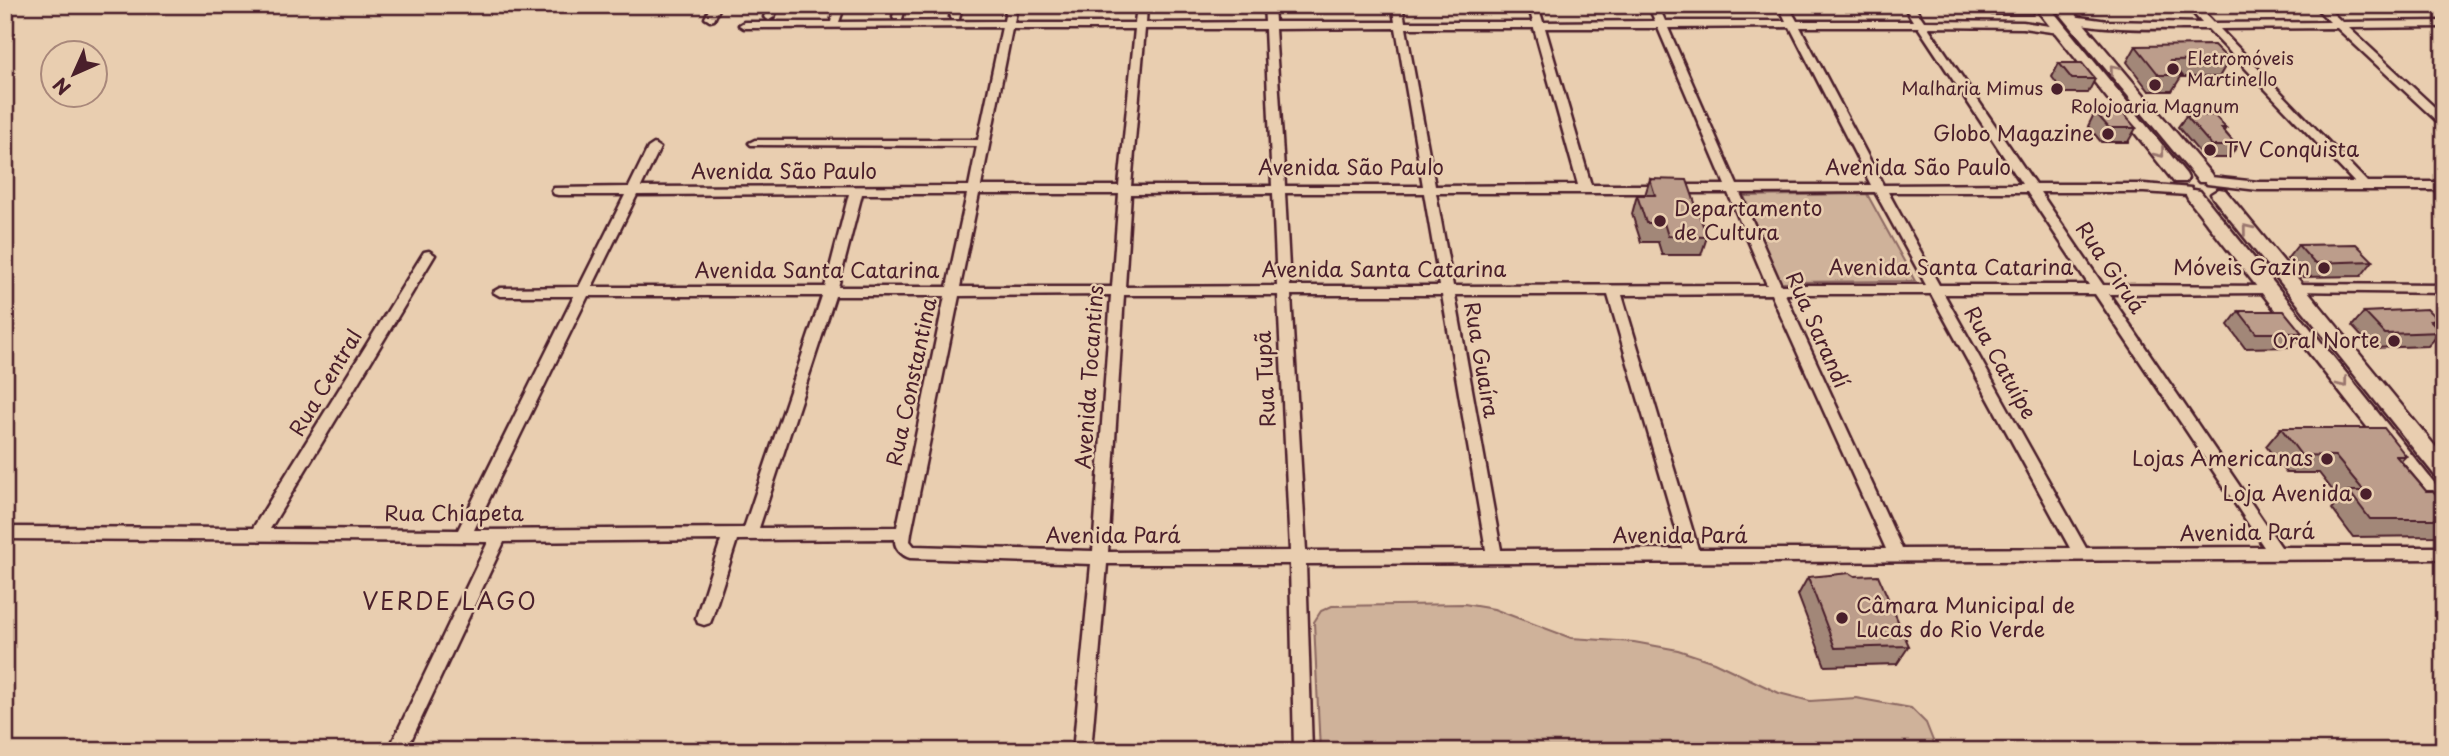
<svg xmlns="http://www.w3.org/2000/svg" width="2449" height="756" font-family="'Playpen Sans',sans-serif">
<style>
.green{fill:#cfb29a;stroke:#8c6862;stroke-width:2}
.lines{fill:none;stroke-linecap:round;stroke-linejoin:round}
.minor-casing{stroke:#4a1f2b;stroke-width:5}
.major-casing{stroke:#4a1f2b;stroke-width:5}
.minor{fill:#e9ceb0;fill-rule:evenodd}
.major{fill:#e9ceb0;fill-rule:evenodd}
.wall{fill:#a28778;stroke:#4a1f2b;stroke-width:2}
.building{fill:#bc9d8b;stroke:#4a1f2b;stroke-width:2}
.oneway{stroke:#9a766e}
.poi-dot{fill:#4a1f2b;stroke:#e9ceb0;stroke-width:2.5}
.labels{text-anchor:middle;stroke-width:5;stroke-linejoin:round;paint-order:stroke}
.far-poi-label{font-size:18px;fill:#4a1f2b;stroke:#e9ceb0;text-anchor:start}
.poi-label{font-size:21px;fill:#4a1f2b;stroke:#e9ceb0;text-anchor:end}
.street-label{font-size:21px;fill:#4a1f2b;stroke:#e9ceb0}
.neighbourhood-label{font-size:23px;letter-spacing:2px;fill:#4a1f2b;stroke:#e9ceb0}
</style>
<rect width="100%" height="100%" fill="#e9ceb0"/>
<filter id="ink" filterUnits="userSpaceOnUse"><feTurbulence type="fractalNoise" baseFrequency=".0143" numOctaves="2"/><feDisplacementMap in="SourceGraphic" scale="14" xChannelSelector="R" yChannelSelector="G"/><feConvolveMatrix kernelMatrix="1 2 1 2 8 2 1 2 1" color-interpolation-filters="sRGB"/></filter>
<g filter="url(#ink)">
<!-- green -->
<g class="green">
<path d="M1867,194L1915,281L1779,282L1744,196Z"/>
<path d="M1464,604L1494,609L1571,638L1634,642L1678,650L1714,662L1779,693L1810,701L1856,698L1911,708L1926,723L1937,751H1320L1314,622L1321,611L1332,606Z"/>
</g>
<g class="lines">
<defs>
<g id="minor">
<path d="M711,5H721L714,20L710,21L705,18Z"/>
<path d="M769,5H779L774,17L769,20L764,17Z"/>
<path d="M835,5H845L839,22L1004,21L1007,5H1017L1014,23H1135L1137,5H1147L1146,23L1265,22L1264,5H1274L1275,22H1395L1392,5H1402L1405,22H1533L1528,5H1538L1543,22L1655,21L1648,5H1658L1665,21H1786L1778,5H1788L1797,21H1913L1903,5H1913L1924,21L2023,22L2063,28V32L2059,33L2023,28L1928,27L2035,184H2144L2191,188L2193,191L2191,194L2187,195L2144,192H2040L2103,285L2273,286L2275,289L2273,292L2268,293L2109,294L2281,547H2444V559L1306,564L1312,751H1294L1290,564H1107L1091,751H1073L1091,564L910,558C902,556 894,548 895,539L737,540L712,618L710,623L704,625L698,623L696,618L721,540L504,542L406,751H388L488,542L5,539V527L253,528L424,252L429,251L435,255L270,529L458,530L574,296H500L493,292L500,288L579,287L625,195H558L554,194L552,191L554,188L629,187L648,148L654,144L660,148L641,187L969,186L977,146L751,145L749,143L755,140H978L1002,27L744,28L739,25L744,22H831ZM1790,27L1871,185H1737L1668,28ZM1800,27H1918L2022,184L1883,185ZM1396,28L1423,186H1285L1275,29ZM1406,28H1534L1578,185L1435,186ZM1545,28H1658L1725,185H1591ZM1012,29H1135L1119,186H981ZM1145,29H1265L1272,186H1131ZM1875,192L1926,285H1781L1740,193ZM1888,192H2027L2089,285H1939ZM1273,193L1277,286L1125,287L1131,194ZM1285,193H1424L1440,286H1290ZM1436,193H1728L1767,285L1453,286ZM849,194L825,287H592L637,195ZM862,194H967L947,287H838ZM979,194H1119L1112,287H960ZM1771,294L1886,549H1698L1622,295ZM1785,294H1931L2070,548L1902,549ZM1944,294H2095L2264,547L2086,548ZM1111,295L1093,551L914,546L910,541L911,533L959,296ZM1124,295H1278L1290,551L1108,552ZM1291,295H1442L1486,550L1306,551ZM1455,295H1608L1682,549L1501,550ZM588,296H822L744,528L474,530ZM835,296H945L897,527L759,528Z"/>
<path d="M896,5H906L902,19H894L893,17Z"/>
<path d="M952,5H962L959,19H951L950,17Z"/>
<path d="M2186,5H2197L2214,23L2330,22L2313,5H2324L2342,22L2444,21V27L2349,28L2444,116V125L2440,124L2337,28L2220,29L2367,182H2444V190H2258L2207,184L2205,181L2211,177L2258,182H2354L2208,29C2181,29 2085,31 2067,19L2072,16L2108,21L2202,23Z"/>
<path d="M2295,284L2444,285V293L2290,291L2288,288Z"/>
</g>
<g id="major">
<path d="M2033,5H2048L2186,174L2188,178L2186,182H2174Z"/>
<path d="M2053,5H2068L2211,174L2213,178L2211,182H2199Z"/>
<path d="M2219,189L2225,190L2444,457V480L2437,478L2213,198L2211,194Z"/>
<path d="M2194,190L2200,191L2444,495V518L2437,516L2188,199L2186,195L2188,191Z"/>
</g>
</defs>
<!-- minor casing -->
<use href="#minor" class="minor-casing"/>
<!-- major casing -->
<use href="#major" class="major-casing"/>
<!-- minor -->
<use href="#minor" class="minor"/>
<!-- major -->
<use href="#major" class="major"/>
</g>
<!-- wall -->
<g class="wall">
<path d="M1984,5H2038L2033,15H1992Z"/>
<path d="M2136,46L2229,60L2219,77H2181L2172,91H2149L2127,62Z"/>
<path d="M2059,63L2095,79L2088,93H2064L2052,77Z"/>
<path d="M2095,112L2136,128L2128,142H2101L2088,126Z"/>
<path d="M2186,116L2226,128L2224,131L2237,146L2229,158H2204L2178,127Z"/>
<path d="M1650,179L1707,237L1701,255H1662L1658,242H1641L1632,214L1637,195H1645Z"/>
<path d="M2298,245L2373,261L2361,276L2303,277L2287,259Z"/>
<path d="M2239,311L2302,333L2290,347L2245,348L2228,325Z"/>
<path d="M2364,312L2438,320L2434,325L2441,332L2428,346L2372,348L2352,326Z"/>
<path d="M2281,428L2406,456L2401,461L2426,491L2444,503V530L2438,536L2353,537L2332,509L2340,500L2319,473H2286L2266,446Z"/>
<path d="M1855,576L1909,646L1897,664L1825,666L1798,595L1808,577Z"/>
</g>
<!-- building -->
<g class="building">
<path d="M2214,45L2229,60L2170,61L2182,75H2159L2136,46Z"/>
<path d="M2059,63H2082L2095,79H2072Z"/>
<path d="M2095,112H2122L2136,128H2109Z"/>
<path d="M2214,115L2226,128H2221L2237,146H2212L2186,116Z"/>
<path d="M1650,179L1687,180L1707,237L1668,236L1664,223H1646L1637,195H1655Z"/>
<path d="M2356,244L2373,261L2314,263L2298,245Z"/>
<path d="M2427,309L2438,320L2430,321L2441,332L2385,334L2364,312Z"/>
<path d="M2239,311H2284L2302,333H2256Z"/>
<path d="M2281,428H2384L2406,456H2396L2426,491H2433L2444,503V519H2370L2349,491H2364L2335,456L2301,455Z"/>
<path d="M1850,573L1855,576L1878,575L1909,646L1835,648L1808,577Z"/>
</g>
<!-- one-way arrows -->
<defs><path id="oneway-chevron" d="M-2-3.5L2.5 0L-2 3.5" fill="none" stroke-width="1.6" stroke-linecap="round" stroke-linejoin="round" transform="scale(1.75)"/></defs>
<g class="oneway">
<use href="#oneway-chevron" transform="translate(2114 69) rotate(-130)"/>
<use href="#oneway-chevron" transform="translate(2160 153) rotate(51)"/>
<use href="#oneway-chevron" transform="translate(2247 229) rotate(-129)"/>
<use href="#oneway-chevron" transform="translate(2343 383) rotate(52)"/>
</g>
</g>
<!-- markers -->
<g class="poi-dot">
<circle cx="2173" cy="69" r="7"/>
<circle cx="2155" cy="85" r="7"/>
<circle cx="2057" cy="89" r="7"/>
<circle cx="2108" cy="134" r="7"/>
<circle cx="2210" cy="150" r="7"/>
<circle cx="1660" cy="221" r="7"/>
<circle cx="2324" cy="268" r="7"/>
<circle cx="2394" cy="341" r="7"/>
<circle cx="2327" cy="459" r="7"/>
<circle cx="2366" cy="494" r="7"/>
<circle cx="1842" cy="618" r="7"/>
</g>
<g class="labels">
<!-- far-poi labels -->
<g class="far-poi-label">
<text x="2187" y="65">Eletromóveis<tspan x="2187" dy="21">Martinello</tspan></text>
<text x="2043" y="95" text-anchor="end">Malharia Mimus</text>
<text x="2155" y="113" text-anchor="middle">Rolojoaria Magnum</text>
</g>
<!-- poi labels -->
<g class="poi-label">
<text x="2094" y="141">Globo Magazine</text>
<text x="2224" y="157" text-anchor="start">TV Conquista</text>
<text x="1674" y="216" text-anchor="start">Departamento<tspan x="1674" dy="24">de Cultura</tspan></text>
<text x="2310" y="275">Móveis Gazin</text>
<text x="2380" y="348">Oral Norte</text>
<text x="2313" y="466">Lojas Americanas</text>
<text x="2352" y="501">Loja Avenida</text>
<text x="1856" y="613" text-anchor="start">Câmara Municipal de<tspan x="1856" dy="24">Lucas do Rio Verde</tspan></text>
</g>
<!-- street labels -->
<g class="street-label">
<text x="1351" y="175">Avenida São Paulo</text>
<text x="1918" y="175">Avenida São Paulo</text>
<text x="784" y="179">Avenida São Paulo</text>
<text x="1951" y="275">Avenida Santa Catarina</text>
<text transform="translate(2110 268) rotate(56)" y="7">Rua Giruá</text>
<text x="1384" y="277">Avenida Santa Catarina</text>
<text x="817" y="278">Avenida Santa Catarina</text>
<text transform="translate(1817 330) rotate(66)" y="7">Rua Sarandí</text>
<text transform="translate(1481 360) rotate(80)" y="7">Rua Guaíra</text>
<text transform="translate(2000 363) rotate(61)" y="7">Rua Catuípe</text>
<text transform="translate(1090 377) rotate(-86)" y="7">Avenida Tocantins</text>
<text transform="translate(1266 379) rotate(-93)" y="7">Rua Tupã</text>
<text transform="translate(912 382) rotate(-78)" y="7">Rua Constantina</text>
<text transform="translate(326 383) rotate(-59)" y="7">Rua Central</text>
<text x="454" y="521">Rua Chiapeta</text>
<text transform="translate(2247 533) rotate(-1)" y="7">Avenida Pará</text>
<text x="1113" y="543">Avenida Pará</text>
<text x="1680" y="543">Avenida Pará</text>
</g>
<!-- neighbourhood labels -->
<g class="neighbourhood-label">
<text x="450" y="610">VERDE LAGO</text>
</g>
</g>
<!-- margin -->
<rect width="2449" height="756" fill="none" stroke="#e9ceb0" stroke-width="28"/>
<rect x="14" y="14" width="2421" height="728" fill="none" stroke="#4a1f2b" stroke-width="2.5" filter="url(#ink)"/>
<!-- north arrow -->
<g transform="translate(74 74) rotate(225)"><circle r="33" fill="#e9ceb0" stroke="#a9887b" stroke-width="2"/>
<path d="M0-5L12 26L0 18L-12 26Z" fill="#4a1f2b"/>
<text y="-10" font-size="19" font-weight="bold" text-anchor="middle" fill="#4a1f2b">N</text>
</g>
</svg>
